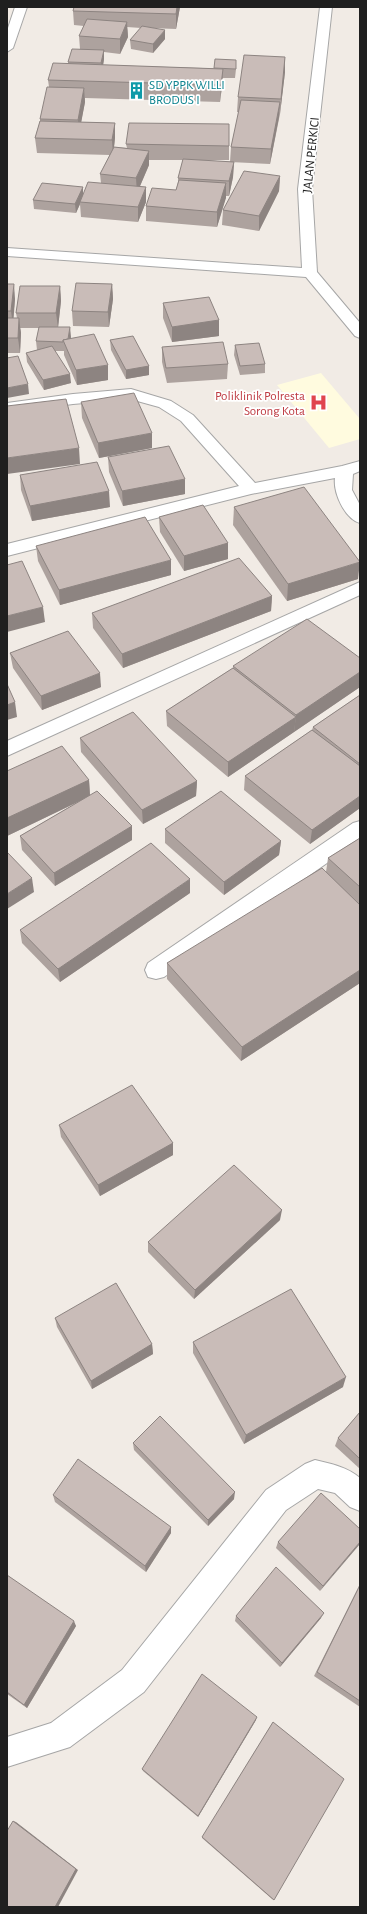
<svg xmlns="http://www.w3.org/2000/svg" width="367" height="1914" font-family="'Alegreya Sans',sans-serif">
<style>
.education{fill:#fffbdf}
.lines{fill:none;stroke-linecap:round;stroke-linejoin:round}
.street-casing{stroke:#a6a6a6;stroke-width:2}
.street{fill:#fff;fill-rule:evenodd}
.wall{fill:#ada29e}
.shaded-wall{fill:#8d8481}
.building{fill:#c9bcb8;stroke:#8d8481}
.labels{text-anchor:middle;stroke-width:3.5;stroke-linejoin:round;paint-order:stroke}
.far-culture-label{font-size:13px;fill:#0d838f;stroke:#fff;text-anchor:start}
.far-street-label{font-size:13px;fill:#1f1f1f;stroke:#fff}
.far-health-label{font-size:13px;fill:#be3a42;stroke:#fff;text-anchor:end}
</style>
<rect width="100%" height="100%" fill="#f1ebe5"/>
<!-- education -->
<path class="education" d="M321,373L360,419V439L329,448L277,385Z"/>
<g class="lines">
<defs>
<g id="street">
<path d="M15,7H27L13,48L7,52V31Z"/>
<path d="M320,7H332L312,189L317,272L360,323V338L355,336L306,277L7,256V248L302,268L298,189Z"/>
<path d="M131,389L171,401L193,415L255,483L342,466L360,461V471L353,474L352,490L360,505V523C345,519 333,493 335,478L251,494L7,556V544L239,486L181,421L159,407L130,399L73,404L7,413V403L73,394Z"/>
<path d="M360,582V595L7,756V741Z"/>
<path d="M360,821V840L164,977L156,979L148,977L145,970L148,963L353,823Z"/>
<path d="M315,1460C332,1464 347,1467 360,1478V1511L350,1507L335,1493L318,1489L286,1510L144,1692L70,1747L7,1767V1737L51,1723L122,1670L266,1490L305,1464Z"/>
</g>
</defs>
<!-- street casing -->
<use href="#street" class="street-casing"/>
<!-- street -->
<use href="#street" class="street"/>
</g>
<!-- wall -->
<g class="wall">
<path d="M180,7L176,29L150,28L165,39L153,53L131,49L130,40L141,28L127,27L128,37L120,54L104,52V59L103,65L236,69L235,78H222V86L220,102L85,98V102L81,122L115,123V138L114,147L127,148L126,144L229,124V160H201L234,162L233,177L229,196H226L217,227L146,221V206L176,190L178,182V178L183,160H149V165L140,186L146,202L138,222L81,217L80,204L76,213L34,209L33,200L83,187V194L101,183L100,174L110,155L37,153L35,138L40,121V119L49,87L48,80L68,64V62L80,49L79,36L84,26L74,25L73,11Z"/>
<path d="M285,57V72L280,114L270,164L230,162L231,147L239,112H237L238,97Z"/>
<path d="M280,176L279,191L259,231L222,225L223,210Z"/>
<path d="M7,284L15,299L13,318H17L16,313L60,286L61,301L58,327H70V338L108,380L77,385L64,355V351H55L71,383L44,390L27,362L26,353L37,350L36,341L39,328H20L21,333L20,353H7Z"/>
<path d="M112,284L113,299L109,327L73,326L72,311Z"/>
<path d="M163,303L219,320V336L172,342L163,318Z"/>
<path d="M110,340L149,366V375L126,379L111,350Z"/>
<path d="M235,345L265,364V373L240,375L234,355Z"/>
<path d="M162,347L228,364L227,379L167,383L162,362Z"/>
<path d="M81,402L152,448L99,458L82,418Z"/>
<path d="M108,457L185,494L123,506L109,472Z"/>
<path d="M20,475L110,507L32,521L21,490Z"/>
<path d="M234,507L358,579L287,601L233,525Z"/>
<path d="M159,517L228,543V559L184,571L160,532Z"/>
<path d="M36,546L171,575L60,605L38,561Z"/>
<path d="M272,596L271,611L123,668L93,628L92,613Z"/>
<path d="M10,653L101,687L42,710L13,668Z"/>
<path d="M360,658V687L228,777L167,726L166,711L233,668V666Z"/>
<path d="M360,695V808L310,844L244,790L245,776L312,730L313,727Z"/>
<path d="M80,738L197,781L196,796L143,824L81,752Z"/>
<path d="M7,771L89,780L90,795L132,826V840L55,886L22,850L20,836L78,802L7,836Z"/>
<path d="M165,829L281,841L279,855L224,895L165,843Z"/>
<path d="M360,838V983L241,1061L167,979V963L326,872L328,858Z"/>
<path d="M190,893L60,982L22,943L20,930Z"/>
<path d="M59,1125L173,1143V1155L100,1196L61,1137Z"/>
<path d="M280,1220L194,1299L148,1252V1242Z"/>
<path d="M55,1318L152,1344L153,1354L92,1389L57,1327Z"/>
<path d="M193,1342L343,1387L244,1444L193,1353Z"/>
<path d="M360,1412V1469L335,1446L338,1438Z"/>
<path d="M133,1443L234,1499L208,1526L134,1450Z"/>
<path d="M53,1495L171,1527V1533L146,1572L55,1502Z"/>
<path d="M360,1529L320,1591L276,1548L278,1542Z"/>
<path d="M7,1575L76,1626L27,1708L7,1694Z"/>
<path d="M360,1584V1707L314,1676Z"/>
<path d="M236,1616L321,1618L280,1667L235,1621Z"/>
<path d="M256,1720L198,1817L143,1771L142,1769Z"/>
<path d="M273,1722L274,1900L272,1899L202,1838Z"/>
</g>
<!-- shaded-wall -->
<g class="shaded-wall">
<path d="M177,7H180L176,29V14Z"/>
<path d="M127,22L128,37L120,54V39Z"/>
<path d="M165,30V39L153,53V44Z"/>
<path d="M104,50V59L102,72L101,63Z"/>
<path d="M285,57V72L280,114L281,99Z"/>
<path d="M223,69L222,86L220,102L221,85Z"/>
<path d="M84,88L85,102L79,134L78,120Z"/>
<path d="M280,102L279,117L270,164L271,149Z"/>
<path d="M115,123V138L113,155L112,140Z"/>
<path d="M149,151V165L137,193L136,178Z"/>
<path d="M234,162L233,177L229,196V181Z"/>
<path d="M280,176L279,191L259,231V216Z"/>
<path d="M226,183V198L217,227V212Z"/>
<path d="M83,187V197L80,202V204L76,213L75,204Z"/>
<path d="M146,187V202L138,222V207Z"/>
<path d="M14,284L15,299L13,326L11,311Z"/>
<path d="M112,284L113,299L109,327L108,312Z"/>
<path d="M60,286L61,301L58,328L56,313Z"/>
<path d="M19,318L21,333L20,353L18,338Z"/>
<path d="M219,320V336L172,342V327Z"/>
<path d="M70,327L71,337L69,351L68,342Z"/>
<path d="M108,365V380L77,385L76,370Z"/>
<path d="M149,366V375L126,379V370Z"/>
<path d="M70,374L71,383L44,390L43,380Z"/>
<path d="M28,384L29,394L7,398V388Z"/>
<path d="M152,433V448L99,458L98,443Z"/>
<path d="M79,448L80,464L7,474V458Z"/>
<path d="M185,479V494L123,506L122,491Z"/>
<path d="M109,491L110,507L32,521L30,506Z"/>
<path d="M228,543V559L184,571V556Z"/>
<path d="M171,560V575L60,605L59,590Z"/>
<path d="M360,562L358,579L287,601L288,584Z"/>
<path d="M272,596L271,611L123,668L122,654Z"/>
<path d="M43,607L45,622L7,632V616Z"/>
<path d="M360,672V687L294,732L296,715Z"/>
<path d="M100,673L101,687L42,710L41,696Z"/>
<path d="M15,702L17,717L7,720V705Z"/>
<path d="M296,717L294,732L228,777V762Z"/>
<path d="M89,780L90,796L7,836V818Z"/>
<path d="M197,781L196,796L143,824L142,810Z"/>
<path d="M360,796V808L310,844L312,830Z"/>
<path d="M132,826V840L55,886L54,873Z"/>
<path d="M281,841L279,855L224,895V882Z"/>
<path d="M32,878L34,892L7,909V894Z"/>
<path d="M190,879V893L60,982L58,969Z"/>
<path d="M360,970V983L241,1061L242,1047Z"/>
<path d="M173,1143V1155L100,1196L98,1185Z"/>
<path d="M282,1210L280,1220L194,1299L195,1290Z"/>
<path d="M152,1344L153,1354L92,1389L91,1381Z"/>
<path d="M346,1377L343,1387L244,1444L246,1435Z"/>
<path d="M235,1492L234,1499L208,1526V1520Z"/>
<path d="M171,1527V1533L146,1572L145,1566Z"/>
<path d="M360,1542V1544L320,1591L323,1586Z"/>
<path d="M324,1613L321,1618L280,1667L282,1663Z"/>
<path d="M74,1621L76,1626L27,1708L24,1705Z"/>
<path d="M257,1717L256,1720L198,1817V1816Z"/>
<path d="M13,1821L16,1822L78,1870L58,1907H55Z"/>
</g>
<!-- building -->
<g class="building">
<path d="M74,7H177L176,14L73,11Z"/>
<path d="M87,19L127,22L120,39L79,36Z"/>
<path d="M142,26L165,30L153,44L130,40Z"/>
<path d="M72,49L104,50L101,63L68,62Z"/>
<path d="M244,55L285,57L281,99L238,97Z"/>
<path d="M215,59L236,60V69L214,68Z"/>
<path d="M53,63L223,69L221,85L48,80Z"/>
<path d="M47,87L84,88L78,120L40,119Z"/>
<path d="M241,100L280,102L271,149L231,147Z"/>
<path d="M40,121L115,123L112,140L35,138Z"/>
<path d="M129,123L229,124V146L126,144Z"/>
<path d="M114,147L149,151L136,178L100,174Z"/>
<path d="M183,159L234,162L229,181L178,178Z"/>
<path d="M244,171L280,176L259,216L223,210Z"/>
<path d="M179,180L226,183L217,212L146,206L152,188L176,190Z"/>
<path d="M88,182L146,187L138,207L80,202Z"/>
<path d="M42,183L83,187L75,204L33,200Z"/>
<path d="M76,283L112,284L108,312L72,311Z"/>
<path d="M7,284H14L11,311H7Z"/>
<path d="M20,286H60L56,313H16Z"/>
<path d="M209,297L219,320L172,327L163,303Z"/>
<path d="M7,318H19L18,338H7Z"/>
<path d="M39,327H70L68,339L63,340V342L36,341Z"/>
<path d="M94,334L108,365L76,370L63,340Z"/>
<path d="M133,336L149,366L126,370L110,340Z"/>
<path d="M223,342L228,364L166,368L162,347Z"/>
<path d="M259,343L265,364L240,366L235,345Z"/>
<path d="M52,346L70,374L43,380L26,353Z"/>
<path d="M18,356L28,384L7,388V358Z"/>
<path d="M134,393L152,433L98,443L81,402Z"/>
<path d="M66,399L79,448L7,458V406Z"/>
<path d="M169,446L185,479L122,491L108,457Z"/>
<path d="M97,462L109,491L30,506L20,475Z"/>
<path d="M304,487L360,562L288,584L234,507Z"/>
<path d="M203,505L228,543L184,556L159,517Z"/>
<path d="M145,517L171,560L59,590L36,546Z"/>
<path d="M239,558L272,596L122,654L92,613Z"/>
<path d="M22,561L43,607L7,616V565Z"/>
<path d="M307,619L360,658V672L296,715L233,666Z"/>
<path d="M68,631L100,673L41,696L10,653Z"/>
<path d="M233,668L296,717L228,762L166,711Z"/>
<path d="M7,684L15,702L7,705Z"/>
<path d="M360,695V764L313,727Z"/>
<path d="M133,712L197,781L142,810L80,738Z"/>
<path d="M312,730L360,766V796L312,830L245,776Z"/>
<path d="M62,746L89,780L7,818V771Z"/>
<path d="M97,791L132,826L54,873L20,836Z"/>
<path d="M221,791L281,841L224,882L165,829Z"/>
<path d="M360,838V887L328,858Z"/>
<path d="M151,843L190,879L58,969L20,930Z"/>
<path d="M7,852L32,878L7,894Z"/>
<path d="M322,868L360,905V970L242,1047L167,963Z"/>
<path d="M132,1085L173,1143L98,1185L59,1125Z"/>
<path d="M234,1165L282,1210L195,1290L148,1242Z"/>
<path d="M116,1283L152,1344L91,1381L55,1318Z"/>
<path d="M291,1289L346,1377L246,1435L193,1342Z"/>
<path d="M360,1412V1459L338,1438Z"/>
<path d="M160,1416L235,1492L208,1520L133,1443Z"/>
<path d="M78,1459L171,1527L145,1566L53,1495Z"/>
<path d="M321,1493L360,1529V1542L323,1586L278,1542Z"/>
<path d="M276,1567L324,1613L282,1663L236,1616Z"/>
<path d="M7,1575L74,1621L24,1705L7,1692Z"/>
<path d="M360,1585V1701L317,1672Z"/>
<path d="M202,1674L257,1717L198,1816L142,1769Z"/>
<path d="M273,1722L344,1779L274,1900L202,1837Z"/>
<path d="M13,1821L76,1869L55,1907H7V1831Z"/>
</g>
<!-- icons -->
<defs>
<symbol id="building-bare" viewBox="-9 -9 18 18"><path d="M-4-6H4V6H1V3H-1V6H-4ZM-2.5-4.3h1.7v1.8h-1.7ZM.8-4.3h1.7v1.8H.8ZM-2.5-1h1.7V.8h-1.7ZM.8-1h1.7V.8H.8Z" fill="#0f9aa8" stroke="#fff" stroke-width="2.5" paint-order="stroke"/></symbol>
<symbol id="hospital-bare" viewBox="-9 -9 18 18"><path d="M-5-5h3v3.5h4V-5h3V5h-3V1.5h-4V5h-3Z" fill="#e0444e" stroke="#fff" stroke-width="2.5" paint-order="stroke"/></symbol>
</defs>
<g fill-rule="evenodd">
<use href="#building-bare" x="124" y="78" width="25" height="25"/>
<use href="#hospital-bare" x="306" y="390" width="25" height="25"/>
</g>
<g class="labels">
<!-- far-culture labels -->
<g class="far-culture-label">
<text x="149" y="89">SD YPPK WILLI<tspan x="149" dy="15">BRODUS I</tspan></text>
</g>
<!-- far-street labels -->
<g class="far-street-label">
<text transform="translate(310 155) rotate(-84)" y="5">JALAN PERKICI</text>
</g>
<!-- far-health labels -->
<g class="far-health-label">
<text x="305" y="400">Poliklinik Polresta<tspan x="305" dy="15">Sorong Kota</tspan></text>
</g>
</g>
<!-- border -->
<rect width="367" height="1914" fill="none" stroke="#1f1f1f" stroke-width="16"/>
</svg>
